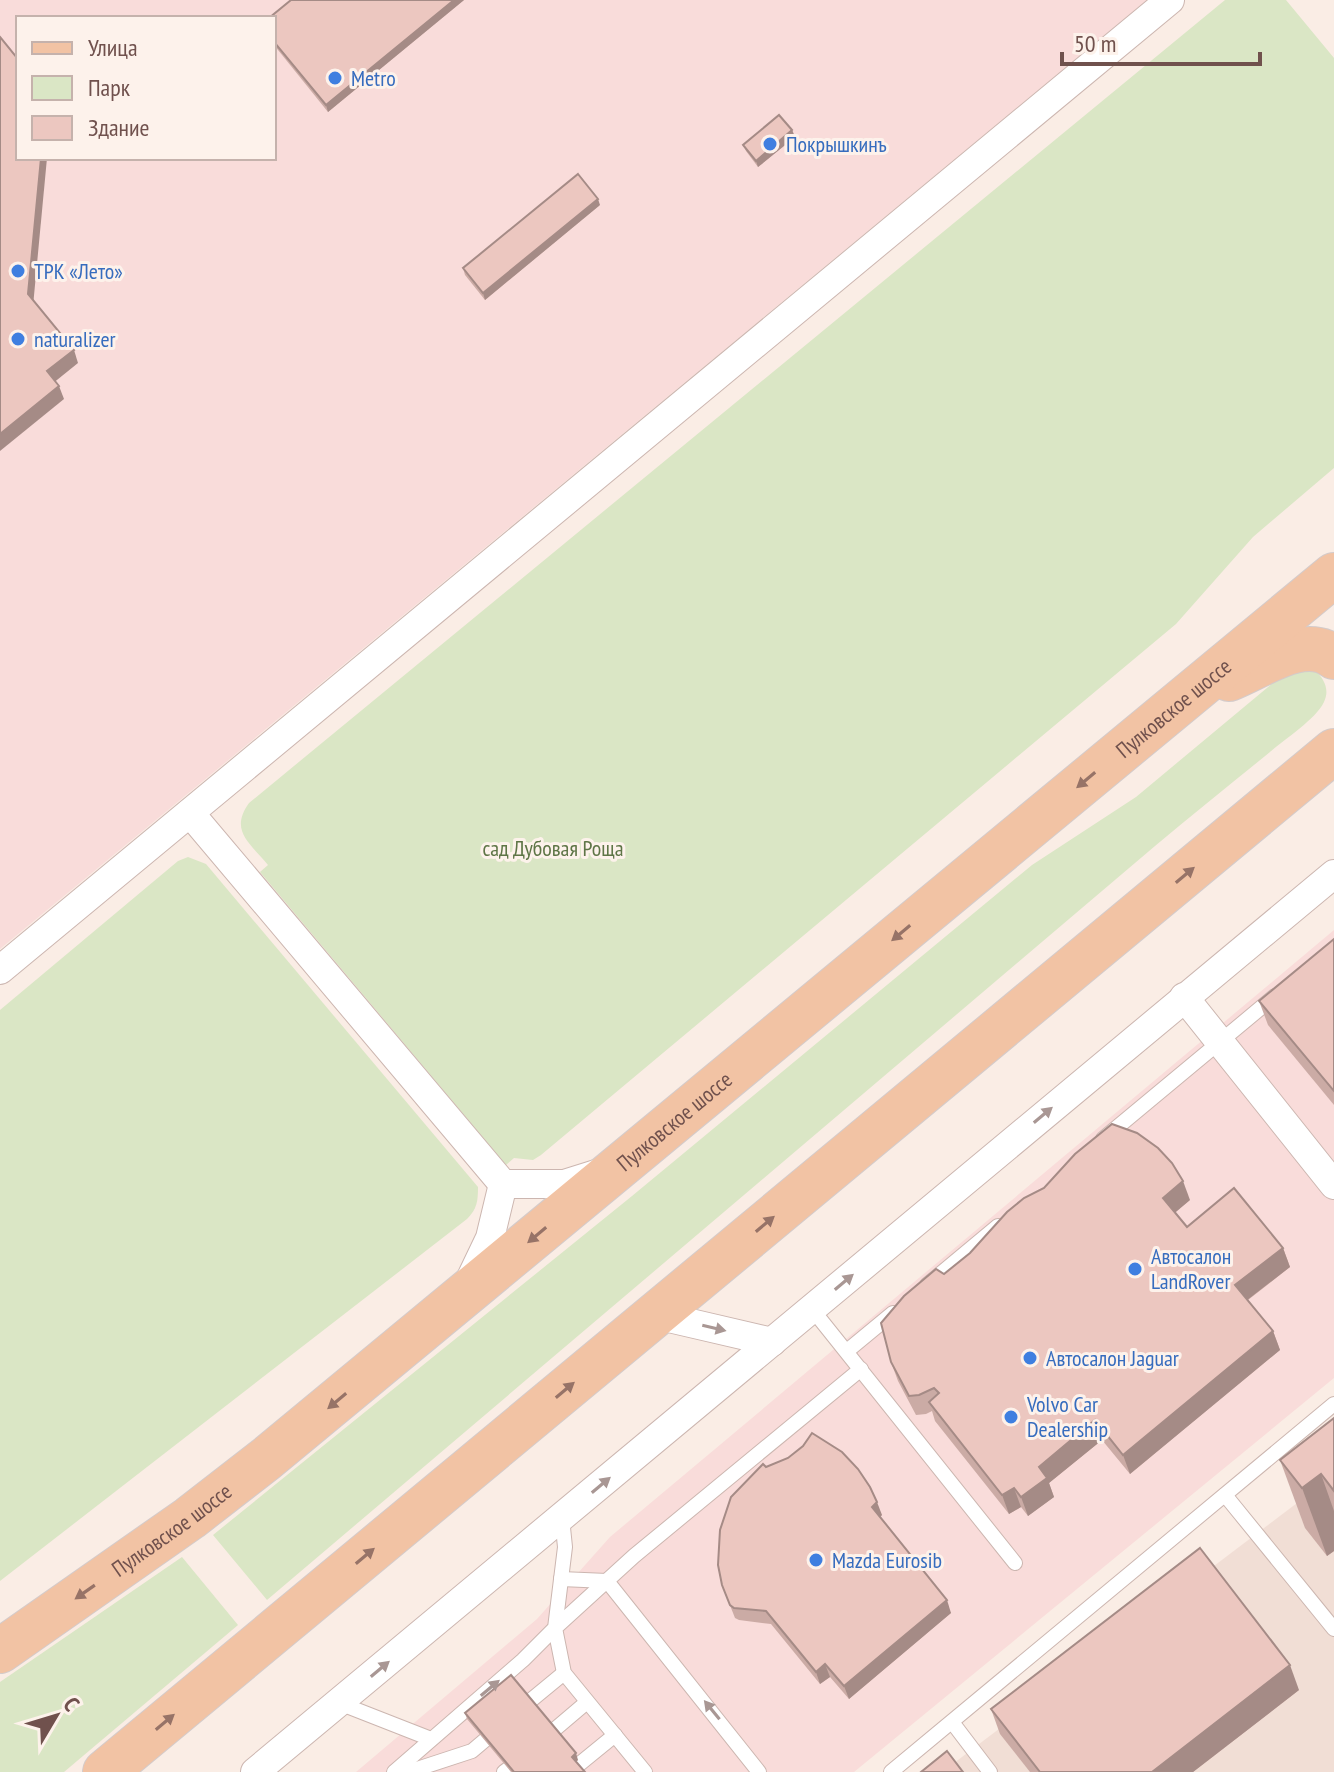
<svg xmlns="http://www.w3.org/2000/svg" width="1334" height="1772" font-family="'PT Sans Narrow',sans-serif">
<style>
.residential{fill:#f1ded5}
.commercial{fill:#f9dcda;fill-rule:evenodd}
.green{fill:#dae6c5}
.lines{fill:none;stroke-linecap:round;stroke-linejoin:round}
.service-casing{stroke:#ccb6b0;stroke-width:16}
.minor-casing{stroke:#ccb6b0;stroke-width:30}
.primary-casing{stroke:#d4cbca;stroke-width:46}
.service{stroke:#fff;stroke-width:14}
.minor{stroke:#fff;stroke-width:28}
.primary{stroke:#f2c3a4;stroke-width:44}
.wall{fill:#cbaba5}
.shaded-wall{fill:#a58b86}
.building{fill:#ecc7c0;stroke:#a58b86;stroke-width:2}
.oneway{fill:#977367}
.oneway2{fill:#a99794}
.shop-dot{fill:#3f7fe0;stroke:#fdf2eb;stroke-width:3}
.labels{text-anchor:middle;stroke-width:6;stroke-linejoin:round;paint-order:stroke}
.shop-label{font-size:22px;fill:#366cbe;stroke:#fdf2eb;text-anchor:start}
.street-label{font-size:22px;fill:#70514d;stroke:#fdf2eb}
.park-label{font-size:22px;fill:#5e7546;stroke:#fdf2eb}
</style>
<rect width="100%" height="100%" fill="#faede5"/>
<!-- residential -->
<path class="residential" d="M1334,1475V1772H943L958,1760Z"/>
<!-- commercial -->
<g class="commercial">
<path d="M0,0H1147L0,949ZM18,18H274V158H18Z"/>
<path d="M1334,930V1378L854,1772H356L537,1619L610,1537Z"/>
</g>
<!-- green -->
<g class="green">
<path d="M1225,0H1286L1334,58V468L1253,537L1176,624L541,1155L533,1160L514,1158L506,1165L260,872L268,865C250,843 229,831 249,803Z"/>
<path d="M1315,670C1324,679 1330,689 1324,702C1316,719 1285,739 1270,752C1232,783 1193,814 1155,846L267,1600L213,1535L632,1196L1032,865L1136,797L1286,672Z"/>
<path d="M188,857L206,864L478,1187C478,1201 477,1209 467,1219L0,1581V1010L178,861Z"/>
<path d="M182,1557L238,1625L64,1772H0V1682Z"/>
</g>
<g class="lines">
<defs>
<g id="service">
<path d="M1103,1139L1275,996"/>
<path d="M927,1285L998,1226"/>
<path d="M812,1309L1015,1563"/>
<path d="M847,1351L893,1313"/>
<path d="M1225,1495L1334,1629"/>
<path d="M561,1579L607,1581L759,1772"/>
<path d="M530,1701L564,1673"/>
<path d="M339,1703L431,1739"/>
<path d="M952,1722L990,1772"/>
<path d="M554,1730L587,1702"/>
<path d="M577,1766L615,1735"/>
<path d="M394,1772L523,1660L555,1628L565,1547L562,1518"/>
<path d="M408,1772L472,1751L485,1740"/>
<path d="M504,1772L508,1769"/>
<path d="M645,1772L564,1673L555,1628L634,1556L861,1369"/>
<path d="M891,1772L1334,1404"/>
</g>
<g id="minor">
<path d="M190,813L503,1184H564L599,1173"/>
<path d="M0,970L1170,0"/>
<path d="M1184,997L1334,1185"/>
<path d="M468,1284L490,1238L503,1184"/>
<path d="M656,1315L772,1342"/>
<path d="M255,1772L1334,874"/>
</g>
<g id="primary">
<path d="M1229,679C1260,667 1304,634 1334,657"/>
<path id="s1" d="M0,1651L190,1518L266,1459L1334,575"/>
<path d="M105,1772L1334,751"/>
</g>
</defs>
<!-- service casing -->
<use href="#service" class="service-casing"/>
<!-- minor casing -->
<use href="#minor" class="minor-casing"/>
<!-- primary casing -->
<use href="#primary" class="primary-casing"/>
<!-- service -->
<use href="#service" class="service"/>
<!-- minor -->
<use href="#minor" class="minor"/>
<!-- primary -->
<use href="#primary" class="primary"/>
</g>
<!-- wall -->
<g class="wall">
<path d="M291,0H464L328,112L274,45V18Z"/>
<path d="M792,130L795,137L758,167L746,151L743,145Z"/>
<path d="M600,205L485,300L465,275L463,268Z"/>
<path d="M1334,939V1105L1268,1025L1259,1001Z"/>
<path d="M1190,1200L1175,1212L1187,1227L1283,1248L1290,1267L1248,1300L1273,1331L1280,1350L1130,1474L1102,1440L1049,1483L1054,1497L1028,1516L1021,1507L1009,1514L935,1421L932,1411L926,1414L916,1415L898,1381L891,1362L944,1274L970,1253Z"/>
<path d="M1334,1418V1551L1327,1556L1305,1528L1280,1460Z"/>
<path d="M788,1458L882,1515L880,1517L951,1613L849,1699L830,1677L820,1684L771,1624L739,1620L735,1618L722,1585L766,1467Z"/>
<path d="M1299,1690L1193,1772H1030L1000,1734L991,1709Z"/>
<path d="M465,1713L578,1760L576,1762L585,1772H511L467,1719Z"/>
</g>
<!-- shaded-wall -->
<g class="shaded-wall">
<path d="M454,0H464L328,112L326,105Z"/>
<path d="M792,130L795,137L758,167L756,161Z"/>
<path d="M41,158H47L33,306L28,294Z"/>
<path d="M598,199L600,205L485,300L483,293Z"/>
<path d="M74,350L78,363L52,384L47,371Z"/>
<path d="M59,386L64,399L0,451V434Z"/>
<path d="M1183,1181L1190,1200L1170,1217L1163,1198Z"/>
<path d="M1283,1248L1290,1267L1242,1304L1235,1285Z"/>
<path d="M1273,1331L1280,1350L1130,1474L1123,1455Z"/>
<path d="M1095,1420L1102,1440L1049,1483L1054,1497L1028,1516L1021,1497L1039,1467Z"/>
<path d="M1321,1474L1334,1511V1551L1327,1556L1302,1488Z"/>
<path d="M1014,1488L1021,1507L1009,1514L1002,1495Z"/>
<path d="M877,1502L882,1515L877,1520L872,1507Z"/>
<path d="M947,1600L951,1613L849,1699L844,1686Z"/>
<path d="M825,1664L830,1677L820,1684L816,1672Z"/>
<path d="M1290,1665L1299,1690L1193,1772H1152Z"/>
<path d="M576,1753L578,1760L574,1763L572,1757Z"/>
</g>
<!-- building -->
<g class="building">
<path d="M291,0H454L326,105L274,42V18H269Z"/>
<path d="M0,37L18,59V158H41L28,294L74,350L47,371L59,386L0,434Z"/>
<path d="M779,115L792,130L756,161L743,145Z"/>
<path d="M578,174L598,199L483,293L463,268Z"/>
<path d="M1334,939V1091L1259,1001Z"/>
<path d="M1112,1124L1137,1133L1158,1148L1172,1163L1183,1181L1163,1198L1187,1227L1234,1188L1283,1248L1235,1285L1273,1331L1123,1455L1095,1420L1039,1467L1047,1478L1021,1497L1014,1488L1002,1495L929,1402L939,1393L934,1388L919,1395L909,1396L891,1362L881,1323L904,1296L936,1269L944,1274L970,1253L1007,1212L1024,1198L1044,1188L1075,1154Z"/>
<path d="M1334,1418V1491L1321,1474L1302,1488L1280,1460Z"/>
<path d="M812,1433L842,1452L858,1469L870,1487L877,1502L872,1507L947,1600L844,1686L825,1664L816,1672L766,1611L734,1608L730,1605L722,1585L718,1565L720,1530L731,1497L763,1464L766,1467L788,1458L803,1446Z"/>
<path d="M1200,1548L1290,1665L1152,1772H1040L991,1709Z"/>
<path d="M511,1675L576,1753L572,1757L585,1772H514L465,1713Z"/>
<path d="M947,1751L963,1772H921Z"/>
</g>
<!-- one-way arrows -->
<defs><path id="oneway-solid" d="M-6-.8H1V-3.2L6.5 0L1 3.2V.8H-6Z" transform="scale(2)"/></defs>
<g class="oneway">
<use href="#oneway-solid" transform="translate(1086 780) rotate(140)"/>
<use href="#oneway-solid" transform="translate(1185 875) rotate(-40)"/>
<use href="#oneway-solid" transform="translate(901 933) rotate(140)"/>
<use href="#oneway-solid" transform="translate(765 1224) rotate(-40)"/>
<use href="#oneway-solid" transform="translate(537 1235) rotate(140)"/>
<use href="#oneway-solid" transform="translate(565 1390) rotate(-40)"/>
<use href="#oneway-solid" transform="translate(337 1401) rotate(140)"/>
<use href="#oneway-solid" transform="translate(365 1556) rotate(-40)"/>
<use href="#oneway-solid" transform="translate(85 1592) rotate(145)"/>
<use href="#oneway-solid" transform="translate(165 1722) rotate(-40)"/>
</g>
<g class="oneway2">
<use href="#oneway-solid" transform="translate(1043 1115) rotate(-40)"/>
<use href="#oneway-solid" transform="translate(844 1282) rotate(-40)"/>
<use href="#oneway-solid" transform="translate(714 1328) rotate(13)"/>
<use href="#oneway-solid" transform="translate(601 1485) rotate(-40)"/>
<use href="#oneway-solid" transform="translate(380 1669) rotate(-40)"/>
<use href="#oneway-solid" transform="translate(490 1688) rotate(-40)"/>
<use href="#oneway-solid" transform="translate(712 1710) rotate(-129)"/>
</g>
<!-- markers -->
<g class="shop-dot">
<circle cx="335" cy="78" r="8"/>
<circle cx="770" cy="144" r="8"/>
<circle cx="18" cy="271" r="8"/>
<circle cx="18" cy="339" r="8"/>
<circle cx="1135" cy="1269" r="8"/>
<circle cx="1030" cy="1358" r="8"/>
<circle cx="1011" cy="1417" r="8"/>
<circle cx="816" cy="1560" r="8"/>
</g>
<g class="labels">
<!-- shop labels -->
<g class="shop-label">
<text x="351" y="86">Metro</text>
<text x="786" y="152">Покрышкинъ</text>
<text x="34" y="279">ТРК «Лето»</text>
<text x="34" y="347">naturalizer</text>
<text x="1151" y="1264">Автосалон<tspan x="1151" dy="25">LandRover</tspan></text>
<text x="1046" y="1366">Автосалон Jaguar</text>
<text x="1027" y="1412">Volvo Car<tspan x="1027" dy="25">Dealership</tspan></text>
<text x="832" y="1568">Mazda Eurosib</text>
</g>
<!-- street labels -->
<g class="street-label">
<text dy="8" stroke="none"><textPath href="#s1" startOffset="1506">Пулковское шоссе</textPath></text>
<text dy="8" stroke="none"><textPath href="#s1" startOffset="858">Пулковское шоссе</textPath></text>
<text dy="8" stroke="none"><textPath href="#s1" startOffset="210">Пулковское шоссе</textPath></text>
</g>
<!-- park labels -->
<g class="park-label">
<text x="553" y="856">сад Дубовая Роща</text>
</g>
</g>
<!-- legend -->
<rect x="16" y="16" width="260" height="144" fill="#fdf2eb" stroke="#c5b2ac" stroke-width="2"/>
<rect x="32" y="42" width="40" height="12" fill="#f2c3a4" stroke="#c5b2ac" stroke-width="2"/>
<text x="88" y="56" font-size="24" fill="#70514d">Улица</text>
<rect x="32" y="76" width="40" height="24" fill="#dae6c5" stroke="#c5b2ac" stroke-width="2"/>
<text x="88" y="96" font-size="24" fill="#70514d">Парк</text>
<rect x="32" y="116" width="40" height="24" fill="#ecc7c0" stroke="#c5b2ac" stroke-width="2"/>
<text x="88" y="136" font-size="24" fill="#70514d">Здание</text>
<!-- north arrow -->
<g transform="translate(56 1716) rotate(52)" stroke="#fdf2eb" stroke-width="6" paint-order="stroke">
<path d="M0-6L14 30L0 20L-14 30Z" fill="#70514d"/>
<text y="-12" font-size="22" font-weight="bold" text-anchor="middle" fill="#70514d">С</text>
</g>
<!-- scale -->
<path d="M1062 52v12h198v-12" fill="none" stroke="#70514d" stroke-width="4"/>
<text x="1074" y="52" font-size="24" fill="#70514d" stroke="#fdf2eb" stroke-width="6" paint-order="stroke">50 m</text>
</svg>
